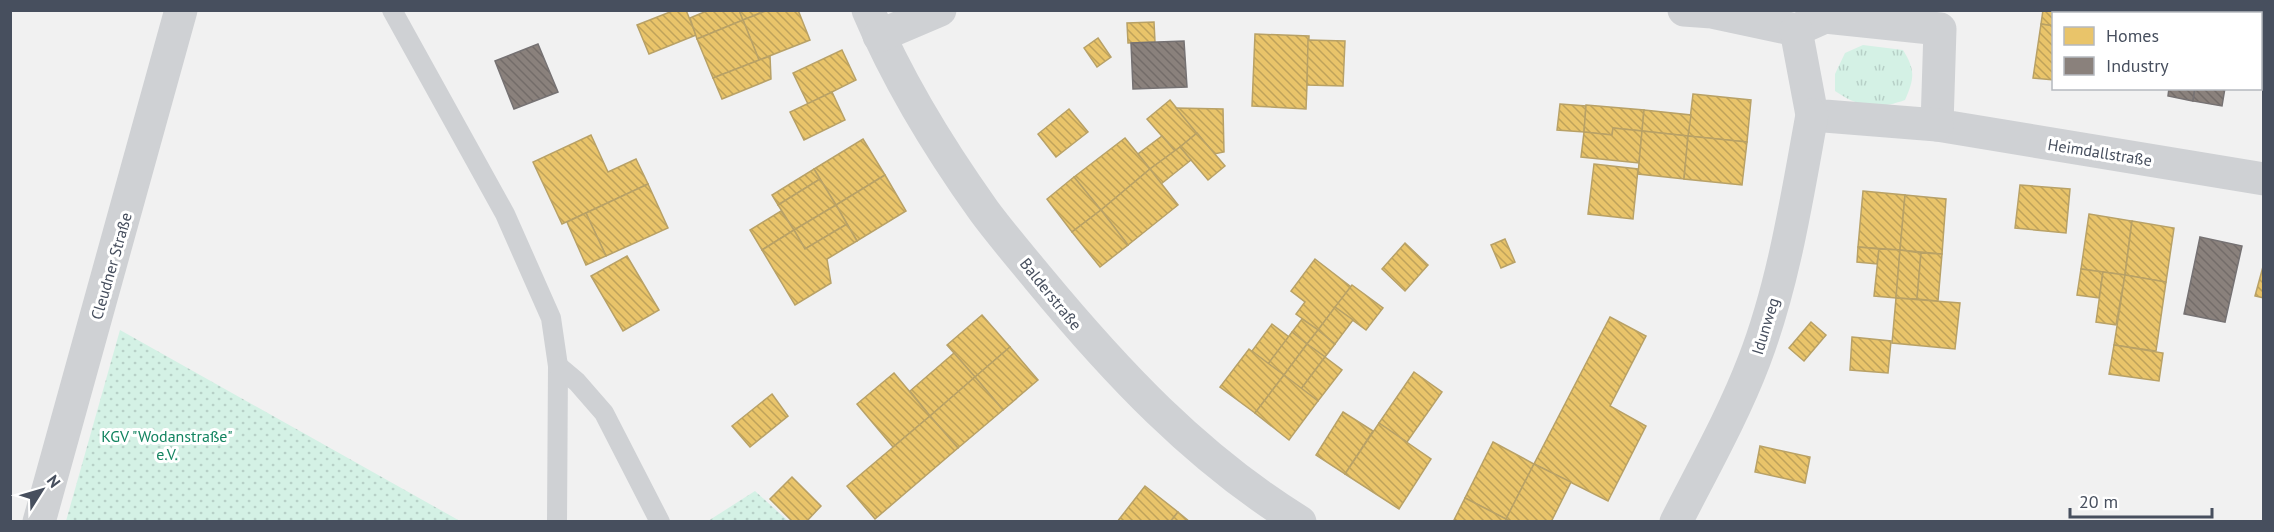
<svg xmlns="http://www.w3.org/2000/svg" width="2274" height="532" font-family="'PT Sans',sans-serif">
<style>
.grass{fill:url(#grass-tufts)}
.park{fill:url(#park-dots)}
.homes{fill:url(#homes-back-hatch);stroke:#b8a166;stroke-width:1.5}
.industry{fill:url(#industry-back-hatch);stroke:#767273;stroke-width:1.5}
.lines{fill:none;stroke-linecap:round;stroke-linejoin:round}
.service{stroke:#cfd1d4;stroke-width:20}
.minor{stroke:#cfd1d4;stroke-width:33}
.labels{text-anchor:middle;stroke-width:6;stroke-linejoin:round;paint-order:stroke}
.street-label{font-size:16px;fill:#474f5e;stroke:#fff}
.park-label{font-size:16px;fill:#138460;stroke:#fff}
</style>
<defs>
<pattern id="grass-tufts" width="24" height="20" patternUnits="userSpaceOnUse" patternTransform="scale(1.5)"><rect width="24" height="20" fill="#d4f1e5"/><path d="M3 7l-1-3M5 7V3M7 7l1-3M15 17l-1-3M17 17v-4M19 17l1-3" fill="none" stroke="#b7d0c7"/></pattern>
<pattern id="park-dots" width="8" height="8" patternUnits="userSpaceOnUse" patternTransform="scale(1.5)"><rect width="8" height="8" fill="#d4f1e5"/><path d="M2 2h.1M6 6h.1" fill="none" stroke="#b7d0c7" stroke-width="1.8" stroke-linecap="round"/></pattern>
<pattern id="homes-back-hatch" width="6" height="6" patternUnits="userSpaceOnUse" patternTransform="scale(1.5)"><rect width="6" height="6" fill="#e9c46a"/><path d="M-1 5l2 2M0 0l6 6M5-1l2 2" fill="none" stroke="#bfa25a"/></pattern>
<pattern id="industry-back-hatch" width="6" height="6" patternUnits="userSpaceOnUse" patternTransform="scale(1.5)"><rect width="6" height="6" fill="#8a817c"/><path d="M-1 5l2 2M0 0l6 6M5-1l2 2" fill="none" stroke="#736c69"/></pattern>
</defs>
<rect width="100%" height="100%" fill="#f1f1f1"/>
<!-- grass -->
<path class="grass" d="M1863,45L1903,50C1916,71 1914,79 1905,100C1877,110 1860,108 1835,91V74L1845,53Z"/>
<!-- park -->
<g class="park">
<path d="M120,330L460,521H66Z"/>
<path d="M755,491L788,521H708Z"/>
</g>
<!-- homes -->
<g class="homes">
<path d="M675,10H686L696,35L649,54L637,25Z"/>
<path d="M709,10H739L743,20L697,39L690,18Z"/>
<path d="M739,10H768L743,20Z"/>
<path d="M768,10H798L810,40L759,60L743,20Z"/>
<path d="M2043,10H2063V14H2054V26L2041,24Z"/>
<path d="M743,20L759,60L713,78L697,39Z"/>
<path d="M1154,22L1155,42L1128,43L1127,23Z"/>
<path d="M2041,24L2054,26V80L2033,78Z"/>
<path d="M1255,34L1309,36L1306,109L1252,106Z"/>
<path d="M1098,38L1111,57L1097,67L1084,48Z"/>
<path d="M1308,40L1345,41L1343,86L1307,85Z"/>
<path d="M842,50L856,80L808,104L793,73Z"/>
<path d="M770,56L771,79L722,99L713,78Z"/>
<path d="M832,92L845,120L804,140L790,112Z"/>
<path d="M1693,94L1751,100L1747,142L1688,136Z"/>
<path d="M1170,100L1197,133L1175,151L1147,119Z"/>
<path d="M1560,104L1586,106L1584,132L1557,130Z"/>
<path d="M1586,105L1644,110L1642,131L1613,128L1612,135L1584,132Z"/>
<path d="M1176,108L1223,109L1224,152L1214,154Z"/>
<path d="M1069,109L1088,132L1056,157L1038,134Z"/>
<path d="M1644,110L1691,115L1688,136L1642,131Z"/>
<path d="M1613,128L1642,131L1639,163L1581,157L1584,132L1612,135Z"/>
<path d="M1642,131L1688,136L1684,179L1638,174Z"/>
<path d="M1197,133L1225,166L1208,180L1180,147Z"/>
<path d="M591,135L608,172L636,159L648,184L562,224L533,162Z"/>
<path d="M1162,136L1175,151L1150,169L1138,154Z"/>
<path d="M1688,136L1747,142L1742,185L1684,179Z"/>
<path d="M1125,138L1150,169L1101,210L1074,177Z"/>
<path d="M863,139L885,175L836,205L814,169Z"/>
<path d="M1180,147L1191,160L1161,184L1150,169Z"/>
<path d="M1594,164L1638,169L1633,219L1588,214Z"/>
<path d="M814,169L820,179L778,205L772,195Z"/>
<path d="M1150,169L1178,205L1128,245L1101,210Z"/>
<path d="M885,175L906,211L857,241L836,205Z"/>
<path d="M1074,177L1101,210L1072,232L1047,199Z"/>
<path d="M820,179L836,205L794,230L778,205Z"/>
<path d="M648,184L668,228L606,256L586,213Z"/>
<path d="M2020,185L2070,189L2066,233L2015,228Z"/>
<path d="M1863,191L1905,195L1900,250L1858,247Z"/>
<path d="M1905,195L1946,199L1942,254L1900,250Z"/>
<path d="M836,205L847,224L805,249L794,230Z"/>
<path d="M1101,210L1128,245L1100,267L1072,232Z"/>
<path d="M781,211L794,230L762,250L750,230Z"/>
<path d="M586,213L606,256L586,265L567,222Z"/>
<path d="M2089,214L2132,221L2125,275L2081,269Z"/>
<path d="M2132,221L2174,228L2166,282L2125,275Z"/>
<path d="M847,224L857,241L827,259L831,283L795,305L762,250L794,230L805,249Z"/>
<path d="M1505,239L1515,262L1501,268L1491,245Z"/>
<path d="M1405,243L1428,265L1405,291L1382,269Z"/>
<path d="M1858,247L1879,249L1877,264L1857,262Z"/>
<path d="M1879,249L1900,250L1896,298L1874,296Z"/>
<path d="M1900,250L1921,253L1917,299L1896,298Z"/>
<path d="M1921,253L1942,254L1938,301L1917,299Z"/>
<path d="M627,256L659,310L623,331L591,276Z"/>
<path d="M1315,259L1351,287L1318,330L1296,314L1305,302L1291,291Z"/>
<path d="M2264,263V298L2255,296Z"/>
<path d="M2081,269L2103,272L2099,298L2077,295Z"/>
<path d="M2103,272L2125,275L2116,325L2096,322Z"/>
<path d="M2125,275L2166,282L2156,351L2114,345Z"/>
<path d="M1352,285L1383,308L1366,330L1335,307Z"/>
<path d="M1896,298L1960,303L1955,349L1892,343Z"/>
<path d="M1335,307L1353,320L1335,344L1318,330Z"/>
<path d="M982,315L1010,347L975,377L947,345Z"/>
<path d="M1610,317L1646,336L1610,406L1646,426L1608,501L1534,464Z"/>
<path d="M1302,319L1318,330L1307,344L1292,332Z"/>
<path d="M1811,322L1826,335L1804,361L1789,348Z"/>
<path d="M1272,324L1289,337L1268,364L1252,351Z"/>
<path d="M1318,330L1335,344L1325,357L1307,344Z"/>
<path d="M1292,332L1307,344L1284,375L1268,364Z"/>
<path d="M1852,337L1891,341L1888,373L1850,370Z"/>
<path d="M1307,344L1325,357L1301,389L1284,375Z"/>
<path d="M2114,345L2163,353L2159,381L2109,374Z"/>
<path d="M1010,347L1038,380L1003,410L975,377Z"/>
<path d="M1249,349L1284,375L1255,413L1220,387Z"/>
<path d="M954,353L975,377L930,416L910,391Z"/>
<path d="M1325,357L1342,370L1318,401L1301,389Z"/>
<path d="M1414,372L1442,392L1407,442L1379,423Z"/>
<path d="M894,373L930,416L893,447L857,404Z"/>
<path d="M1284,375L1318,401L1289,440L1255,413Z"/>
<path d="M975,377L1003,410L958,448L930,416Z"/>
<path d="M772,394L788,416L750,447L732,426Z"/>
<path d="M1343,412L1373,431L1345,474L1316,455Z"/>
<path d="M930,416L958,448L875,519L847,486Z"/>
<path d="M1379,423L1431,459L1399,509L1345,474Z"/>
<path d="M1493,442L1534,464L1506,519L1465,498Z"/>
<path d="M1760,446L1810,457L1805,483L1755,472Z"/>
<path d="M1534,464L1571,482L1551,522H1512L1506,519Z"/>
<path d="M792,477L821,506L806,522H793L770,499Z"/>
<path d="M1145,486L1178,512L1170,522H1117Z"/>
<path d="M1465,498L1506,519L1505,522H1453Z"/>
<path d="M1178,512L1190,522H1170Z"/>
</g>
<!-- industry -->
<g class="industry">
<path d="M1184,41L1187,87L1133,89L1131,43Z"/>
<path d="M538,44L558,92L514,109L495,61Z"/>
<path d="M2169,88H2195L2193,101L2168,96Z"/>
<path d="M2195,88H2225L2222,106L2193,101Z"/>
<path d="M2200,237L2242,246L2225,322L2184,314Z"/>
</g>
<g class="lines">
<!-- service -->
<g class="service">
<path d="M392,10L505,214L551,318L558,366L557,522"/>
<path d="M558,366L577,382L604,413L660,522"/>
</g>
<!-- minor -->
<g class="minor">
<path d="M868,10C898,81 939,148 984,211C1001,234 1020,256 1038,278C1115,371 1196,458 1300,522"/>
<path d="M1684,10L1712,12L1796,30L1825,17L1940,29L1937,125L2264,179"/>
<path d="M1796,30L1812,115L1937,125"/>
<path d="M879,36L940,10"/>
<path d="M39,522L181,10"/>
<path d="M1676,522C1703,469 1733,416 1754,361C1784,283 1797,197 1812,115"/>
</g>
</g>
<g class="labels">
<!-- street labels -->
<g class="street-label">
<text transform="translate(2100 152) rotate(9)" y="6">Heimdallstraße</text>
<text transform="translate(111 266) rotate(-74)" y="6">Cleudner Straße</text>
<text transform="translate(1051 294) rotate(51)" y="6">Balderstraße</text>
<text transform="translate(1765 326) rotate(-73)" y="6">Idunweg</text>
</g>
<!-- park labels -->
<g class="park-label">
<text x="167" y="442">KGV "Wodanstraße"<tspan x="167" dy="18">e.V.</tspan></text>
</g>
</g>
<!-- border -->
<rect width="2274" height="532" fill="none" stroke="#474f5e" stroke-width="24"/>
<!-- legend -->
<rect x="2052" y="12" width="210" height="78" fill="#ffffff" stroke="#b5b9bf" stroke-width="1.5"/>
<rect x="2064" y="27" width="30" height="18" fill="#e9c46a" stroke="#b5b9bf" stroke-width="1.5"/>
<text x="2106" y="42" font-size="18" fill="#474f5e">Homes</text>
<rect x="2064" y="57" width="30" height="18" fill="#8a817c" stroke="#b5b9bf" stroke-width="1.5"/>
<text x="2106" y="72" font-size="18" fill="#474f5e">Industry</text>
<!-- north arrow -->
<g transform="translate(42 490) rotate(53)" stroke="#ffffff" stroke-width="4.5" paint-order="stroke">
<path d="M0-4.5L10 22L0 15L-10 22Z" fill="#474f5e"/>
<text y="-9" font-size="16" font-weight="bold" text-anchor="middle" fill="#474f5e">N</text>
</g>
<!-- scale -->
<path d="M2070 508v9h142v-9" fill="none" stroke="#474f5e" stroke-width="3"/>
<text x="2079" y="508" font-size="18" fill="#474f5e" stroke="#ffffff" stroke-width="4.5" paint-order="stroke">20 m</text>
</svg>
